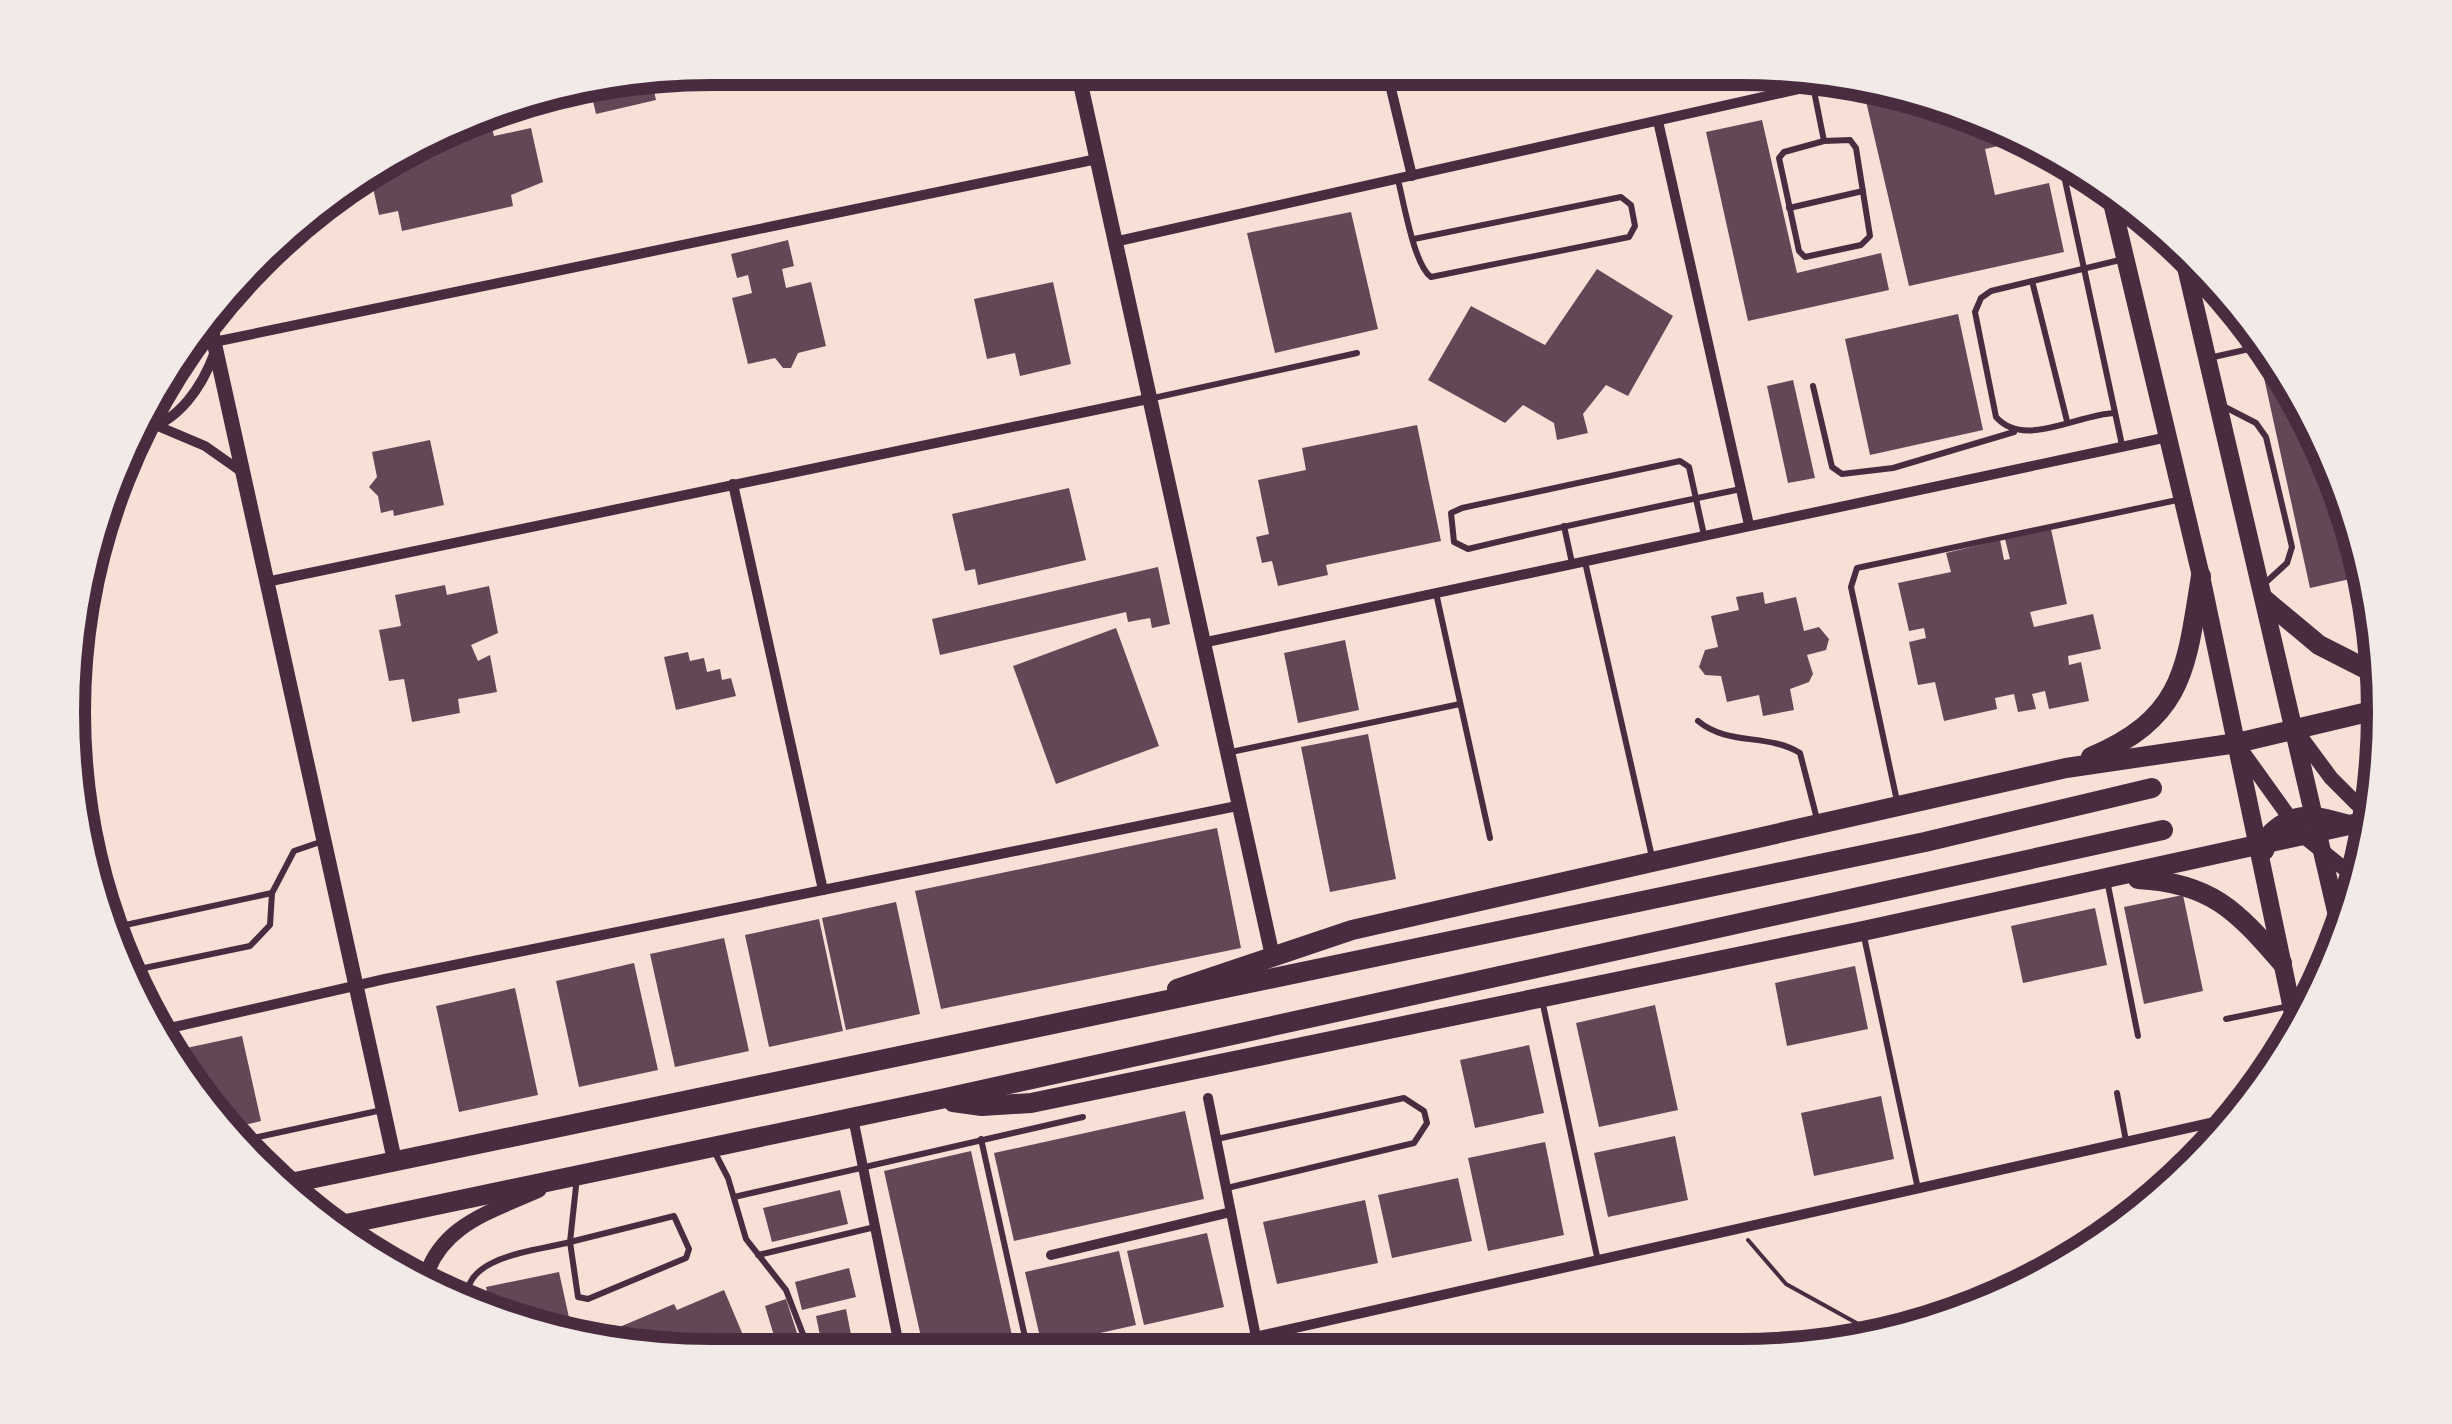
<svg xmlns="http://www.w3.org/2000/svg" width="2452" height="1424" font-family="Signika,sans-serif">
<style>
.building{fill:#644757}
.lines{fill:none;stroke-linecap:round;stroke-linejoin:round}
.path{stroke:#4a2c40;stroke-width:4}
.service{stroke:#4a2c40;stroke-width:6}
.minor{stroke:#4a2c40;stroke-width:10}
.tertiary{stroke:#4a2c40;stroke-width:15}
.secondary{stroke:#4a2c40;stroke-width:18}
.trunk{stroke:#4a2c40;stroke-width:20}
.rim{fill:none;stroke:#4a2c40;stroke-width:12}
</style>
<rect width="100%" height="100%" fill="#f7e1d7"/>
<!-- building -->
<g class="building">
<path d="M651,78L656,100L596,114L590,88Z"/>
<path d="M1892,91L1948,102L2025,140L1985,149L1995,195L2049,183L2064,252L1909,286L1865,97Z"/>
<path d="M1762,120L1797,273L1881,253L1889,290L1748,321L1706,132Z"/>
<path d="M468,122L470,129L491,124L494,136L531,128L543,182L511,195L513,206L402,231L398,211L379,215L370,174Z"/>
<path d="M1351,212L1378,329L1275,353L1247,233Z"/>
<path d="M788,240L794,266L782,269L786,288L811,282L826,346L798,353L791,368H783L775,358L748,364L732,298L752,293L748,275L737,278L731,254Z"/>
<path d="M1597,269L1673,316L1628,396L1606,385L1583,414L1588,433L1557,440L1554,423L1523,405L1505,423L1428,380L1471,306L1545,345Z"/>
<path d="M1053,282L1071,364L1020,376L1015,353L987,359L974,299Z"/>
<path d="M1958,314L1983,430L1870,455L1845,339Z"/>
<path d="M2279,361L2298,408L2368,575L2310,588L2261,364Z"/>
<path d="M1793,380L1815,478L1788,483L1767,386Z"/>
<path d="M1417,425L1441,541L1326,565L1328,575L1278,586L1272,561L1262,563L1256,537L1269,534L1258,480L1306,470L1302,448Z"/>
<path d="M430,440L444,505L394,516L393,510L381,513L378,496L369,487L377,477L372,452Z"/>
<path d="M1069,488L1086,560L978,585L975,569L965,571L952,514Z"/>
<path d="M2051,529L2067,604L2030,612L2034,627L2093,614L2101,649L2068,656L2069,665L2081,662L2089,701L2049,709L2045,691L2032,694L2036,709L2018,712L2014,694L1995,698L1997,709L1944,721L1935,682L1918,685L1909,642L1926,638L1924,628L1909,631L1898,583L1951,572L1946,553L2000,540L2004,560L2010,559L2005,539Z"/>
<path d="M1158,567L1170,624L1152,628L1150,618L1128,622L1126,612L940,655L932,619Z"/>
<path d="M445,585L447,595L489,586L498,633L471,645L478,661L490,655L497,692L458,699L460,713L412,722L404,679L389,681L379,630L401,626L395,595Z"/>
<path d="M1763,592L1765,604L1796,597L1804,631L1819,627L1829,639L1826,650L1807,655L1813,674L1809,682L1790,689L1794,710L1763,716L1759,695L1727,702L1721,676L1705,675L1699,667L1705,650L1718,647L1711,616L1739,610L1736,597Z"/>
<path d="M1116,628L1159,746L1056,784L1013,666Z"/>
<path d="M1345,640L1359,710L1298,723L1284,653Z"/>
<path d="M688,652L690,661L704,658L707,672L720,669L722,680L731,678L736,696L676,710L664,657Z"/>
<path d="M1368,734L1396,879L1330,892L1301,747Z"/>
<path d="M1217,828L1241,948L941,1009L915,891Z"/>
<path d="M2183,895L2203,991L2144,1004L2124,907Z"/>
<path d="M896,902L920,1014L846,1030L822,918Z"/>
<path d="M2095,908L2107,965L2023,983L2011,926Z"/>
<path d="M819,919L843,1031L769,1047L745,935Z"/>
<path d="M724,938L749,1051L675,1067L650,954Z"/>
<path d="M634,963L658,1070L579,1087L556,981Z"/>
<path d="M1855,966L1868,1029L1787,1046L1775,983Z"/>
<path d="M515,988L538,1095L459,1112L436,1006Z"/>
<path d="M1655,1005L1678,1110L1599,1127L1576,1023Z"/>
<path d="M242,1036L261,1121L227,1129L201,1105L177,1050Z"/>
<path d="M1529,1045L1544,1113L1475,1128L1460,1060Z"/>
<path d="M1881,1096L1894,1159L1814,1176L1801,1113Z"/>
<path d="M1185,1111L1204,1199L1014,1241L994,1153Z"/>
<path d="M1675,1136L1688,1200L1608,1217L1594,1153Z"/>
<path d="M1545,1142L1564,1235L1488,1251L1468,1158Z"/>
<path d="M971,1151L1013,1340L925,1355L884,1171Z"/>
<path d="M1458,1178L1472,1241L1392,1258L1378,1195Z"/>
<path d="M840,1190L848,1224L772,1242L763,1208Z"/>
<path d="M1365,1200L1378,1263L1277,1284L1263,1222Z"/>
<path d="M1207,1233L1224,1307L1144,1325L1127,1251Z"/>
<path d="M1119,1251L1136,1325L1042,1346L1025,1272Z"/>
<path d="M849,1268L856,1297L802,1310L795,1282Z"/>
<path d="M559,1272L573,1336L493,1316L486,1287Z"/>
<path d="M724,1290L751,1354L747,1355H669L591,1339L674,1304L677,1310Z"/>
<path d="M786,1299L797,1333L775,1339L765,1306Z"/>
<path d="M846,1309L855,1355H824L816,1316Z"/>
<path d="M1379,1336L1389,1355H1344Z"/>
<path d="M1334,1338L1338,1355H1268L1267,1354Z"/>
</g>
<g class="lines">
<!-- path -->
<path class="path" d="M1748,1240L1786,1284L1880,1336"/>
<!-- service -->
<g class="service">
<path d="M1813,86L1824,141L1784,152L1779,158L1799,251L1805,257L1861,245L1870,236L1856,148L1850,140L1824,141"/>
<path d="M2060,157L2122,445"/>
<path d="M1398,180C1404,203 1414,265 1431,277L1629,237L1635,226L1631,205L1621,197L1414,239"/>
<path d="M1789,208L1863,191"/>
<path d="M2032,281L2067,421"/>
<path d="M2209,358L2267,345"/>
<path d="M1813,386L1832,467L1842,474L1893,468L2014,432"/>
<path d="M1149,399L1357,353"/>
<path d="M2223,406L2256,423L2266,437L2292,547L2287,563L2263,585"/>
<path d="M2115,413C2078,414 2024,449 1996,417L1975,312L1981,298L1991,291L2124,259"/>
<path d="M1564,526L1572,563"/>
<path d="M1704,535L1689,467L1680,461L1462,508L1451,513L1454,542L1468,549C1558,527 1649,508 1741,489"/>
<path d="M1585,562L1652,857"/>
<path d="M1436,593L1490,838"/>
<path d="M1698,721C1728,746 1767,733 1800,753L1818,823"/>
<path d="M1231,752L1460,704"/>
<path d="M1897,801L1851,587L1857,568L2182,499"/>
<path d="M2107,880L2138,1036"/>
<path d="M107,929L272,893"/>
<path d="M1863,932L1918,1189"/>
<path d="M130,971L250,946L270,925L272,893L294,851L323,841"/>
<path d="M1542,1000L1598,1261"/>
<path d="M2226,1019L2290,1006"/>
<path d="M2117,1093L2126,1141"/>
<path d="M981,1139L1029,1355"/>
<path d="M1217,1139L1404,1098L1424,1111L1427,1123L1414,1143L1227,1188"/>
<path d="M240,1141L382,1110"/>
<path d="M714,1151L728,1178L746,1239L786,1290L811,1355"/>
<path d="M734,1197L1083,1117"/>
<path d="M674,1216L689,1249L686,1258L588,1299L578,1297L570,1242Z"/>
<path d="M758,1255L875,1227"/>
<path d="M468,1304C458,1256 537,1251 570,1242L577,1177"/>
</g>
<!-- minor -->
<g class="minor">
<path d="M1386,68L1412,176"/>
<path d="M1079,79L1119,68"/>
<path d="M1658,121L1749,525"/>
<path d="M1114,242L1839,80"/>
<path d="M214,342L1097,159"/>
<path d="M160,427L205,446L242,472"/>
<path d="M141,431C179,422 202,387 215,352"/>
<path d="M733,484L823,890"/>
<path d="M266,582L1148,399"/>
<path d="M1202,643L2168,437"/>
<path d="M161,1030L385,979L1237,806"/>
<path d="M1208,1098L1256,1337"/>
<path d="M853,1118L901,1355"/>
<path d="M1051,1255L1231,1212"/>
<path d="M1174,1355L2237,1117"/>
</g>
<!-- tertiary -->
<g class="tertiary">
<path d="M1077,68L1272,954"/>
<path d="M209,319L394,1158"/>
<path d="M2297,732L2331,778L2372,819"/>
<path d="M2239,747L2302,835L2356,878"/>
<path d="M424,1283C438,1225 491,1212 539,1190"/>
</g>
<!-- secondary -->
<g class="secondary">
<path d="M2108,186L2201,576L2295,1023"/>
<path d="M2185,263L2338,920"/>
<path d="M2265,851L2271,832C2297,807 2321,816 2352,825"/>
</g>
<!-- trunk -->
<g class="trunk">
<path d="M2265,600L2319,645L2372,672"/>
<path d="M2091,757C2185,717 2186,668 2201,576"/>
<path d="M2138,879C2211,883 2236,910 2282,963"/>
<path d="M1177,989L1352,930L2066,768L2237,743L2372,711"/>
<path d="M953,1102L982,1106L1031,1103L1863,931L2372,820"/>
<path d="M286,1184L1925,842L2152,788"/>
<path d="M332,1227L941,1099L2163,830"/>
</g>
</g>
<!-- crop -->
<path d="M0 0H2452V1424H0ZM712 85H1740A627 627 0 0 1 2367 712V712A627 627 0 0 1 1740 1339H712A627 627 0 0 1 85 712V712A627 627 0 0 1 712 85Z" fill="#f1eae7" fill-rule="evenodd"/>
<path class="rim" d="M712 85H1740A627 627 0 0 1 2367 712V712A627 627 0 0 1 1740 1339H712A627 627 0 0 1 85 712V712A627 627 0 0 1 712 85Z"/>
</svg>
